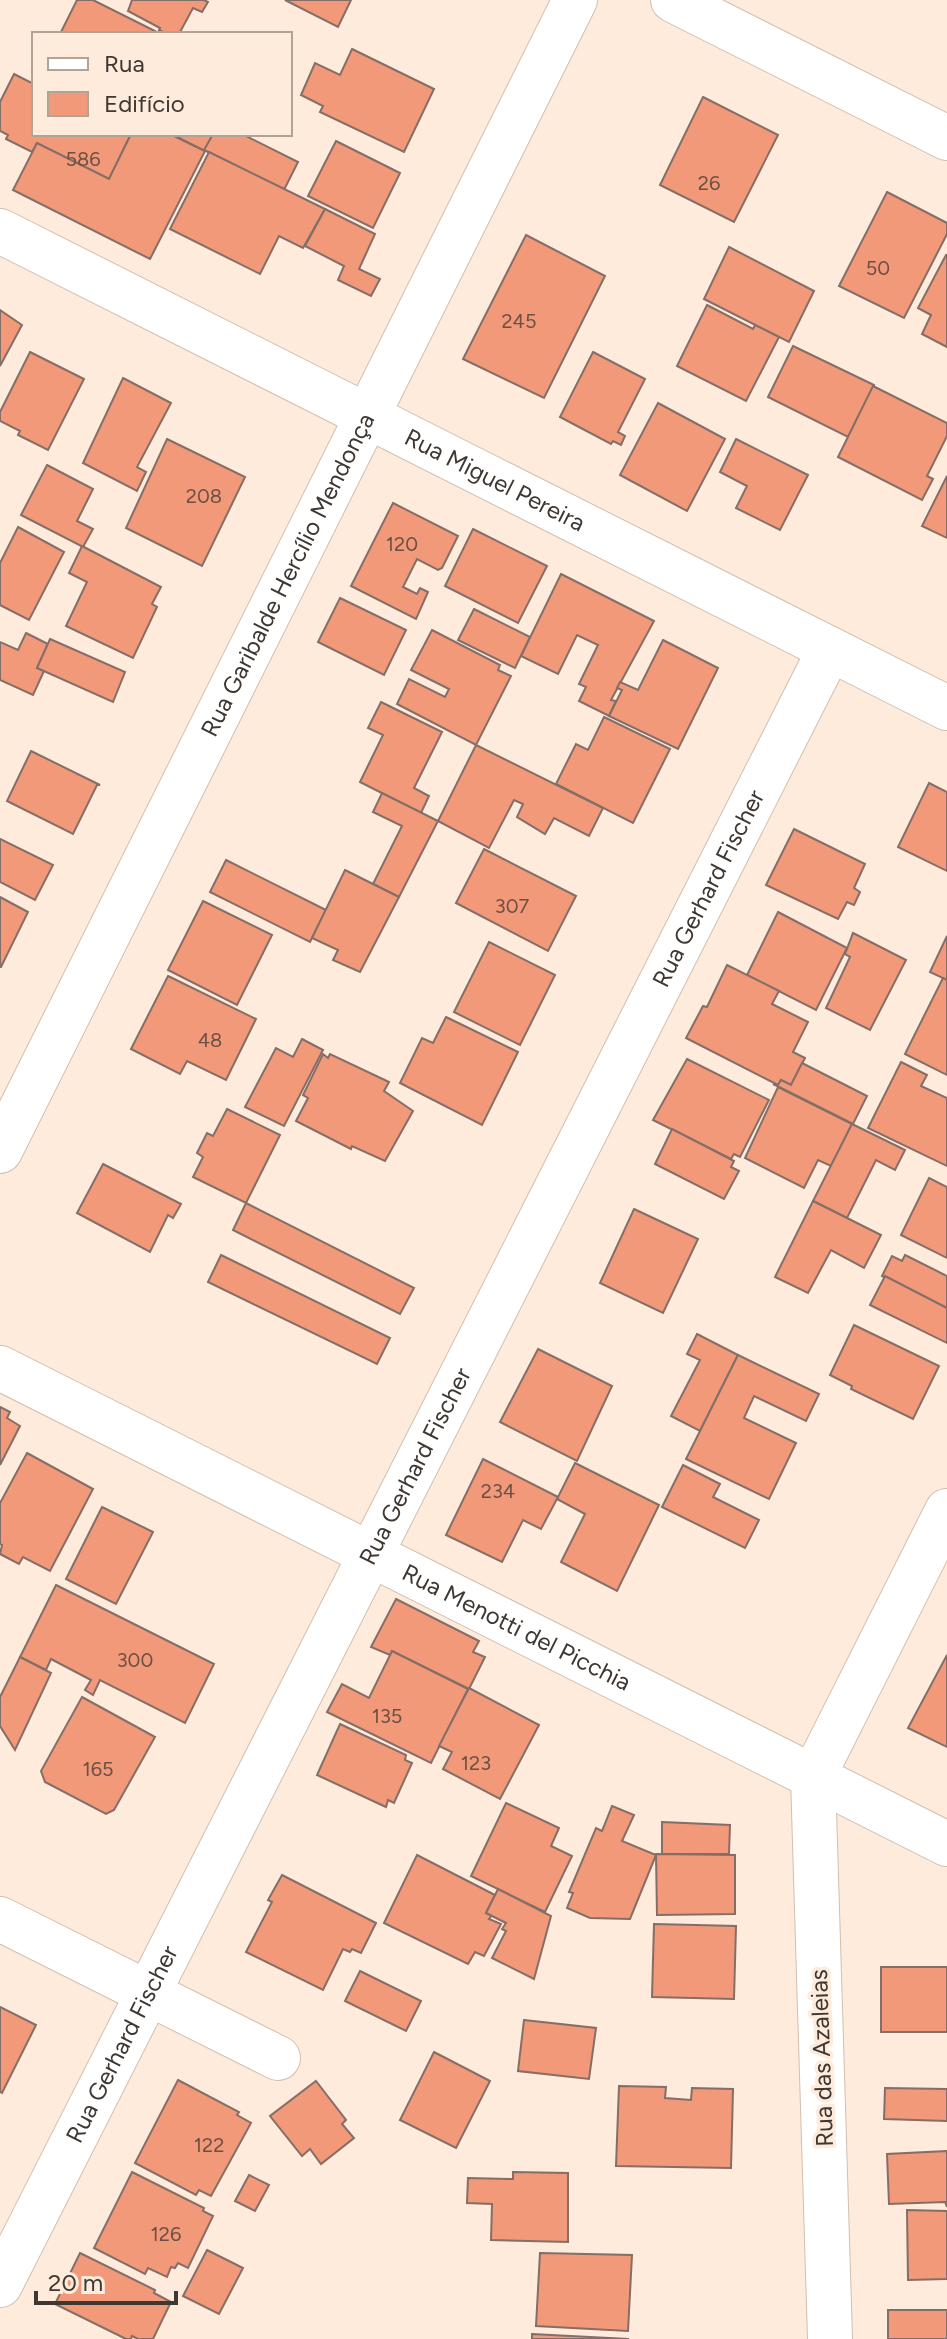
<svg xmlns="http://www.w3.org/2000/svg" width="947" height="2339" font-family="Figtree,sans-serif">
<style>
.building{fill:#f29979;stroke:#846e67;stroke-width:2}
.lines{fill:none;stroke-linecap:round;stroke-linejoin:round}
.street-casing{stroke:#d1bfaf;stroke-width:46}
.street{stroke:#fff;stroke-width:44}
.labels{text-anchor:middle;stroke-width:7;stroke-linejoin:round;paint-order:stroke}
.number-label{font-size:20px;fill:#6c5043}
.street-label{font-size:24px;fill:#3f3731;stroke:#feebdb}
</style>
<rect width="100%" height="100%" fill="#feebdb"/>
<!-- building -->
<g class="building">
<path d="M77,0H93L155,31L154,34H60Z"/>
<path d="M132,0H204L208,2L202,12L193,8L179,34H167L159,30L160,28L128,11Z"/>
<path d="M285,0H351L338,27Z"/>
<path d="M352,49L434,89L404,152L320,112L323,106L301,95L315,63L340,75Z"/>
<path d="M14,74L34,84V134H131L109,179L37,143L32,152L6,139L8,135L0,131V102Z"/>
<path d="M703,97L778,135L734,222L660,185Z"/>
<path d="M131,134H170L205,151L150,259L13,190L37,143L109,179Z"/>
<path d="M181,134H213L205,151L179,138Z"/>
<path d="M213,134H242L298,162L284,190L204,150Z"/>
<path d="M336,141L400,173L373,228L308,196Z"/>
<path d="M209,152L325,209L303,248L279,236L260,274L170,229Z"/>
<path d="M887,192L947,223V234L904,318L839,286Z"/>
<path d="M325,209L375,234L359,269L380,279L371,296L338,280L344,266L305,246Z"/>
<path d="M526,235L605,276L544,398L463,359Z"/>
<path d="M729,247L814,291L789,342L704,299Z"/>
<path d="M946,255H947V347L922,334L931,315L918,308Z"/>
<path d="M707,305L753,329L755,325L779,337L746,401L677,366Z"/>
<path d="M0,310L22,325L0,366Z"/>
<path d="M793,346L874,385L848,437L768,397Z"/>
<path d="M30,352L84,379L48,450L18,435L20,431L0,421V412Z"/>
<path d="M593,352L645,379L618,432L625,436L621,445L613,441L611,444L560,417Z"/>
<path d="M123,378L171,403L137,467L146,472L137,491L83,463Z"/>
<path d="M873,386L947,423V436L927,476L933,479L922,500L838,457Z"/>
<path d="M658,403L725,439L687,511L620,475Z"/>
<path d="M167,439L245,477L202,566L126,528Z"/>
<path d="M736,439L808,475L780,530L736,508L747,486L720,472Z"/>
<path d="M47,465L93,489L77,521L93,529L83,547L21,515Z"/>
<path d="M947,476V538L922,526Z"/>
<path d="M393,503L458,536L442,568L438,570L417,559L403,587L417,594L420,588L428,592L416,619L351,586Z"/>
<path d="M18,527L64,552L29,620L0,605V563Z"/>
<path d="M473,529L547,566L518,623L445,586Z"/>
<path d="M82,546L161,587L152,604L157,607L133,658L66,626L87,582L69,573Z"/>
<path d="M561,574L654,621L611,700L616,701L609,716L579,701L586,687L579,684L598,645L577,635L558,674L521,656Z"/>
<path d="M340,598L406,630L384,675L318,642Z"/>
<path d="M474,609L530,637L515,668L458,640Z"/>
<path d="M432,630L500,665L498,670L511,676L476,745L397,704L409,679L445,697L449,689L411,670Z"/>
<path d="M26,633L48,644L37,668L44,671L33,695L0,680V642L18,650Z"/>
<path d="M50,639L125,672L113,702L37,668Z"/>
<path d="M663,640L718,668L678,749L609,716L622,690L617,688L620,682L638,690Z"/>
<path d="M381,702L442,732L414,788L429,796L421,813L360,782L383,735L368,728Z"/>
<path d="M604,717L670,749L633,823L556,784L576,744L588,750Z"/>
<path d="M476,745L603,808L589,836L554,818L545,834L517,817L523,804L514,800L489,848L438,821Z"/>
<path d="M31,751L100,785H97L73,834L7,801Z"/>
<path d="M929,783L947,792V871L898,847Z"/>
<path d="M382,793L438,821L399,897L373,884L402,826L373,812Z"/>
<path d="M794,829L865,864L854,888L860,892L854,905L847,902L838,919L766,885Z"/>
<path d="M0,839L53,865L35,900L0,882Z"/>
<path d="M484,849L576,896L548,951L456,903Z"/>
<path d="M226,860L326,910L310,942L210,892Z"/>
<path d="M345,870L399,897L360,972L333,960L338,950L312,938Z"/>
<path d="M0,897L28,912L1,967H0Z"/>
<path d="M203,901L272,935L237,1005L168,970Z"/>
<path d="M778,912L847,948L816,1010L747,975Z"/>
<path d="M853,933L906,960L870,1030L826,1008L850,957L845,954Z"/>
<path d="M947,936V980L930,972Z"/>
<path d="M489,942L555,975L520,1045L454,1012Z"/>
<path d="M727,965L779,991L772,1004L808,1022L793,1052L805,1058L791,1085L781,1080L778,1085L686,1038L703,1006L707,1007Z"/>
<path d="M168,976L256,1019L226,1080L187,1061L180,1074L131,1049Z"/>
<path d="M943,978L947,980V1075L905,1054Z"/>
<path d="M446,1017L518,1052L482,1125L400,1083L422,1038L433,1043Z"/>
<path d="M302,1039L323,1050L284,1126L245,1107L276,1048L293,1057Z"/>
<path d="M323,1054L328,1058L330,1054L389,1082L384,1091L413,1111L385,1161L352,1146L351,1149L296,1121L308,1098L303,1095Z"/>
<path d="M687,1059L769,1100L740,1157L734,1154L731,1159L653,1120Z"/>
<path d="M901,1062L927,1075L921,1086L947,1098V1166L868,1128Z"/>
<path d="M802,1063L867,1096L853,1124L773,1084L778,1085L781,1080L791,1085Z"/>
<path d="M778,1087L852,1124L831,1166L818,1160L804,1188L745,1158Z"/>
<path d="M227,1109L280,1135L246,1203L193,1177L203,1157L197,1153L207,1133L213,1136Z"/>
<path d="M852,1124L905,1150L895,1170L876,1160L847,1218L813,1201Z"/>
<path d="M672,1129L734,1161L731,1167L739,1171L724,1199L655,1164Z"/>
<path d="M103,1164L181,1204L173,1218L168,1215L150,1252L77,1213Z"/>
<path d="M929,1178L947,1187V1258L901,1235Z"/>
<path d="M813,1201L881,1235L864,1268L831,1250L808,1293L775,1277Z"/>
<path d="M246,1203L414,1288L400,1314L233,1230Z"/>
<path d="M634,1209L698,1239L663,1313L600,1283Z"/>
<path d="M221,1255L390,1338L377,1364L208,1282Z"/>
<path d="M905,1255L947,1276V1308L882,1276L892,1256L902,1261Z"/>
<path d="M885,1276L947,1308V1343L870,1305Z"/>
<path d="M854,1325L939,1366L913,1419L851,1389L852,1386L830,1375Z"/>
<path d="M697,1334L738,1355L700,1431L671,1416L700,1360L687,1354Z"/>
<path d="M538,1349L612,1386L577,1461L500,1422Z"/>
<path d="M738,1355L819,1394L806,1421L754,1396L744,1418L796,1443L769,1499L686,1459Z"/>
<path d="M0,1407L10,1412L7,1418L20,1426L0,1465Z"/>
<path d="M27,1453L93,1489L50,1571L23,1557L19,1564L0,1554L2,1545L0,1544V1503Z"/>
<path d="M483,1459L558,1497L541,1529L523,1520L502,1562L446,1535Z"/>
<path d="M575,1463L659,1505L617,1591L561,1562L585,1514L557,1499Z"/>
<path d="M683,1465L720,1484L713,1497L759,1520L745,1548L662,1507Z"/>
<path d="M102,1507L153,1532L116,1604L66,1579Z"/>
<path d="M56,1585L214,1664L185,1723L100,1680L93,1695L85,1690L91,1680L51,1659L46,1670L20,1657Z"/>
<path d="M396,1599L479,1641L473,1652L485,1657L469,1689L392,1651L390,1655L371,1647Z"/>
<path d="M392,1651L468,1689L431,1763L327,1712L342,1684L369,1698Z"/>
<path d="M947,1655V1747L908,1728Z"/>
<path d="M20,1657L51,1673L15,1750L0,1726V1697Z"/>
<path d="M469,1688L539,1725L500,1799L443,1769L452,1752L439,1746Z"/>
<path d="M82,1697L155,1737L114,1810L106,1814L45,1782L41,1771Z"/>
<path d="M340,1724L406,1755L405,1760L412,1763L394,1803L388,1800L386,1807L317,1775Z"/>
<path d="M506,1803L559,1828L551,1846L572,1856L545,1912L471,1876Z"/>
<path d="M612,1806L634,1815L622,1841L656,1855L630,1919L590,1918L567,1908L573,1893L569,1892L596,1828L602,1831Z"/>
<path d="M662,1822L730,1825L729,1854H662Z"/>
<path d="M656,1854L735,1855V1914L657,1915Z"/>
<path d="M417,1855L495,1895L486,1913L492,1915L489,1919L501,1924L484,1956L475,1952L468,1964L384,1923Z"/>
<path d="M282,1875L376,1923L361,1953L352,1949L350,1952L343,1949L323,1990L246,1952L272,1902L268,1900Z"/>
<path d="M498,1889L551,1916L534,1979L492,1958L506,1931L502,1929L506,1923L486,1913Z"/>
<path d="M654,1924L736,1926L734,1999L652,1997Z"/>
<rect x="881" y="1967" width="66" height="65"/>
<path d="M360,1971L421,2001L406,2031L345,2001Z"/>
<path d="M0,2007L36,2025L2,2093L0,2092Z"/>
<path d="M524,2020L596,2028L589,2079L518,2071Z"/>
<path d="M434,2052L490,2081L456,2148L400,2120Z"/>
<path d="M178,2080L239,2112L237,2115L251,2123L211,2196L199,2190L196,2195L135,2163Z"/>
<path d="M316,2081L346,2120L342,2124L354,2138L321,2164L310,2149L302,2156L270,2116Z"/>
<path d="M619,2086L666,2087L665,2098L691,2100L692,2088L733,2089L731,2168L616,2166Z"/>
<path d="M885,2088L947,2089V2121L884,2119Z"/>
<path d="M947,2151V2207L945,2202L889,2204L887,2154Z"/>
<path d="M132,2172L204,2208L203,2211L213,2216L188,2268L178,2263L175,2268L171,2267L167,2277L148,2268L145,2274L94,2248Z"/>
<path d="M513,2172L568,2173V2242L491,2240L492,2204L467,2203L468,2178L513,2179Z"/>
<path d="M249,2175L269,2185L255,2211L235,2201Z"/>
<path d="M907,2210L947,2211V2279L908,2280Z"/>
<path d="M207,2250L243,2268L219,2314L183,2296Z"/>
<path d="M80,2253L155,2290L154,2293L171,2302L153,2339H138L132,2336L131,2339H126L55,2304Z"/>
<path d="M540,2253L632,2255L628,2331L536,2326Z"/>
<rect x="888" y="2310" width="59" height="29"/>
<path d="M532,2334L629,2339H532Z"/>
</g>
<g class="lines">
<defs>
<g id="street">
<path d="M673,0L947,138"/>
<path id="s1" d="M0,231L947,708"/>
<path id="s2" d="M0,1151L575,0"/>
<path id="s3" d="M0,1368L947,1844"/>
<path d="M0,1919L278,2058"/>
<path id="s4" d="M0,2285L830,649"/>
<path d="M830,2339L813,1777L947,1511"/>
</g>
</defs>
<!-- street casing -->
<use href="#street" class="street-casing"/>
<!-- street -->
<use href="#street" class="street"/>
</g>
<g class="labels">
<!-- number labels -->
<g class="number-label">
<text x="83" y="166">586</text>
<text x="709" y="190">26</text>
<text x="878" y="275">50</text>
<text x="519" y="328">245</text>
<text x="204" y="503">208</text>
<text x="402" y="551">120</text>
<text x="512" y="913">307</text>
<text x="210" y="1047">48</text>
<text x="498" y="1498">234</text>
<text x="135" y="1667">300</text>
<text x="387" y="1723">135</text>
<text x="476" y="1770">123</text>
<text x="98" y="1776">165</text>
<text x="209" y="2152">122</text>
<text x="166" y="2241">126</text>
</g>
<!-- street labels -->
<g class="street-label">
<text dy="8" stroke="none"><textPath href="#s1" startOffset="554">Rua Miguel Pereira</textPath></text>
<text dy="8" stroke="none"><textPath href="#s2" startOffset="644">Rua Garibalde Hercílio Mendonça</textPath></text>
<text dy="8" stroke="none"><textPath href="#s4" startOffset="1566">Rua Gerhard Fischer</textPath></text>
<text dy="8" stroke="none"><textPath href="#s4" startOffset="918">Rua Gerhard Fischer</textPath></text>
<text dy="8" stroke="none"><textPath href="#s3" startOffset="578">Rua Menotti del Picchia</textPath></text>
<text dy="8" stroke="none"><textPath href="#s4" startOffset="270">Rua Gerhard Fischer</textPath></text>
<text transform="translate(822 2058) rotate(-92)" y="8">Rua das Azaleias</text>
</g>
</g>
<!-- legend -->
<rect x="32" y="32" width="260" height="104" fill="#feebdb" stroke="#b2a397" stroke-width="2"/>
<rect x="48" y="58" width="40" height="12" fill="#ffffff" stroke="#b2a397" stroke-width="2"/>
<text x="104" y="72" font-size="24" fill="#3f3731">Rua</text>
<rect x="48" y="92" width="40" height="24" fill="#f29979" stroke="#b2a397" stroke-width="2"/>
<text x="104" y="112" font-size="24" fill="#3f3731">Edifício</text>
<!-- scale -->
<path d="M36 2291v12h140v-12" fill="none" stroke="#3f3731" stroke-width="4"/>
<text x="48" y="2291" font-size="24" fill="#3f3731" stroke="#feebdb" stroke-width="6" paint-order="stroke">20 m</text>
</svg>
